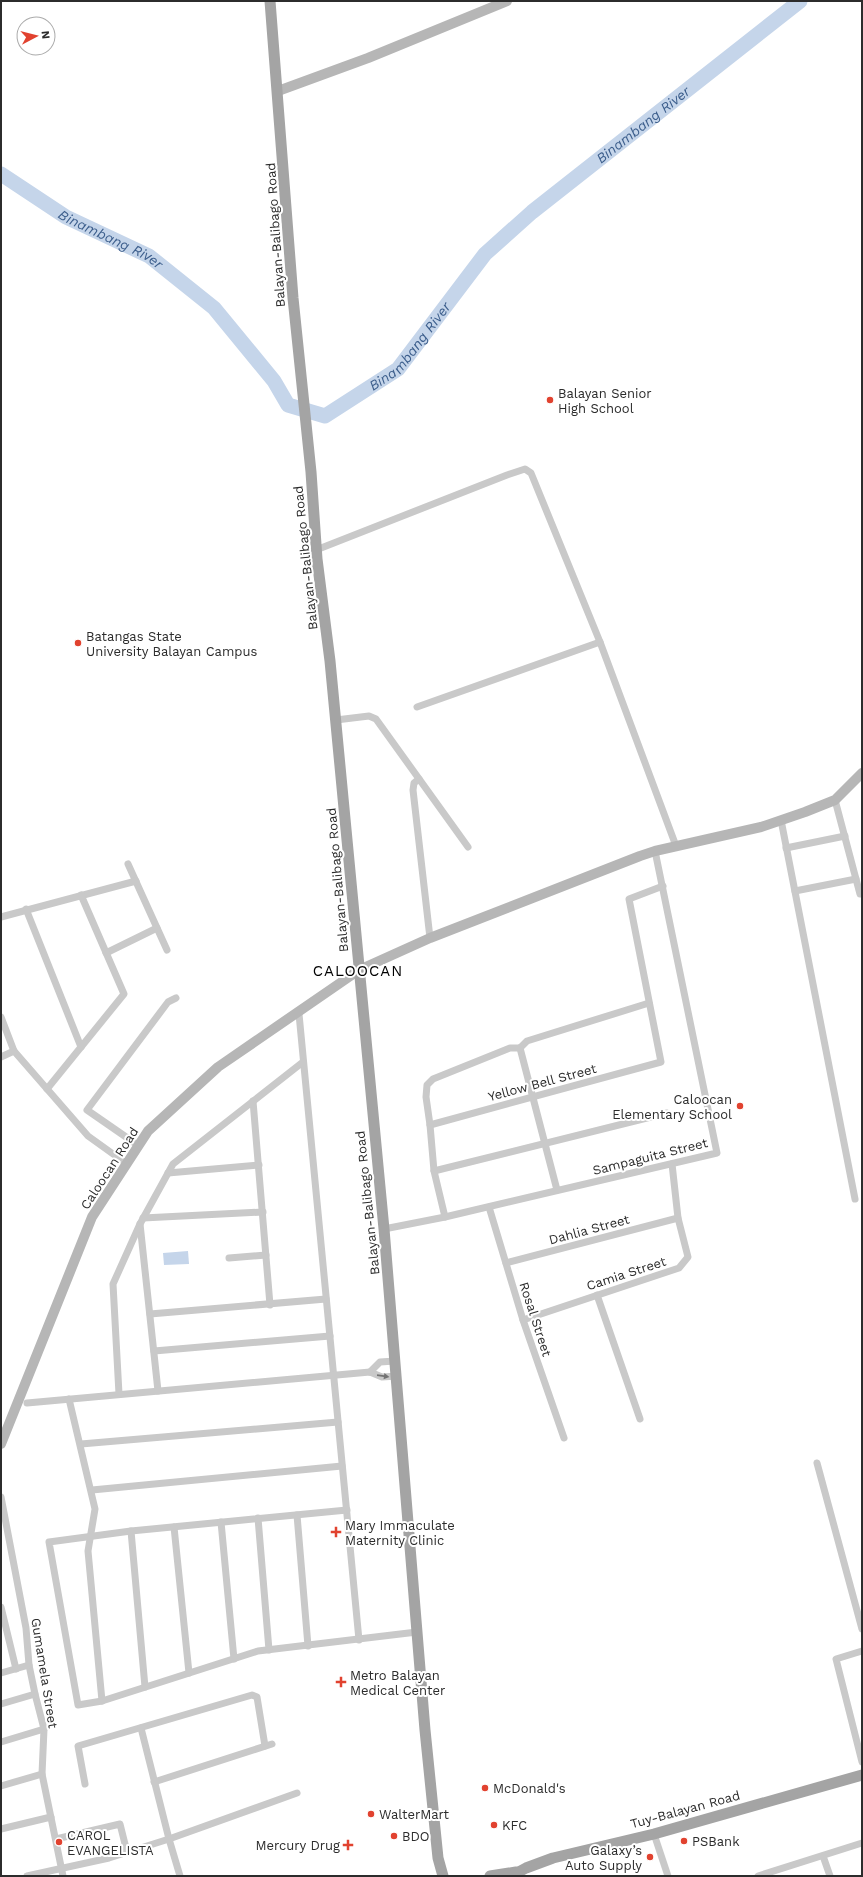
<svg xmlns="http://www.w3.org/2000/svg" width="863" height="1877" font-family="'Work Sans',sans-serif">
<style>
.water{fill:#c5d5ea}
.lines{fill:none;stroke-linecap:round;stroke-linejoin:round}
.river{stroke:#c5d5ea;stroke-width:15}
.street{stroke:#c9c9c9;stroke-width:7}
.secondary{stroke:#b6b6b6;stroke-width:10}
.primary{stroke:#a4a4a4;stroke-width:11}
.oneway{fill:#737373}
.poi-dot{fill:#e1422f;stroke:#fff;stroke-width:1.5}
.labels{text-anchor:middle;stroke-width:4;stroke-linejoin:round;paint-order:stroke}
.street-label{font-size:13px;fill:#2c2c2c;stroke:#fff}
.poi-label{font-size:13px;fill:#2c2c2c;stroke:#fff;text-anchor:start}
.water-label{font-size:14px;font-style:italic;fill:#3c5e8c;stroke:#fff}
.quarter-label{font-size:15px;letter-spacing:1px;fill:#000;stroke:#fff}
</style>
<rect width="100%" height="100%" fill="#fff"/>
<!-- water -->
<path class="water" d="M188,1251L189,1264L164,1265L163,1253Z"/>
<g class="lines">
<!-- river -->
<path class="river" id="s1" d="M1,174L66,217L149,256L214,308L274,381L288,405L325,416L398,369L485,254L532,212L800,1"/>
<!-- street -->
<g class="street">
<path d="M316,550L507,475L525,469L531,473L600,642L676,846"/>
<path d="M417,707L600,642"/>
<path d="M336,720L369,716L376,719L468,847"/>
<path d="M419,779L414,783L413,790L430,938"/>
<path d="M835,800L860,894"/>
<path d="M781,820L855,1199"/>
<path d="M786,848L845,836"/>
<path d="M128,864L167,950"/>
<path d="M795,891L856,879"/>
<path d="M26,909L81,1047"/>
<path d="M1,917L136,881"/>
<path d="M106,953L157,928"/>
<path d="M299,1014L359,1640"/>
<path d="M1,1017L14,1051L88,1136L127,1164"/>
<path d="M520,1048L557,1190"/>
<path d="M520,1048L527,1041L649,1003"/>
<path d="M1,1057L14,1051"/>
<path d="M47,1089L124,994L81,895"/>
<path d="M253,1101L270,1305"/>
<path d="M430,1125L661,1062L629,899L663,886"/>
<path d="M139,1146L87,1110L168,1002L176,998"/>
<path d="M434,1171L667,1113"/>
<path d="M168,1173L259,1165"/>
<path d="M489,1207L523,1320L564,1438"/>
<path d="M445,1217L434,1171L430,1125L426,1097L427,1085L433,1079L510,1048H520"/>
<path d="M143,1218L263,1212"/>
<path d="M140,1224L158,1391"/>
<path d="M384,1229L445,1217L717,1153L655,851"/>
<path d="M229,1258L266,1255"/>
<path d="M506,1263L678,1218"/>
<path d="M597,1295L640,1419"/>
<path d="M150,1314L326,1299"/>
<path d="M523,1320L679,1268L688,1257L678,1218L672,1164"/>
<path d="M154,1351L330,1336"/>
<path d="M370,1372L380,1362L395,1361"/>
<path d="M119,1394L113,1284L140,1224L173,1164L303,1062"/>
<path d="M69,1399L95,1509L88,1551L102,1701"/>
<path d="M27,1403L370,1372L382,1377L397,1376"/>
<path d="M81,1444L338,1422"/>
<path d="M817,1463L862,1629"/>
<path d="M92,1490L342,1466"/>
<path d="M1,1497L26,1628L29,1665L35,1694L44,1729L42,1774L63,1876"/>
<path d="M347,1510L131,1531L49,1542L78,1705L102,1701L258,1651L417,1632"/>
<path d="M297,1515L308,1646"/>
<path d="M258,1518L269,1650"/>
<path d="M221,1522L234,1659"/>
<path d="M174,1527L189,1673"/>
<path d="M131,1531L145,1687"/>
<path d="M1,1607L16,1669"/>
<path d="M862,1651L836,1659L862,1762"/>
<path d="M1,1673L29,1665"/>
<path d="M1,1704L35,1694"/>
<path d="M141,1728L169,1839L180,1876"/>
<path d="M1,1742L44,1729"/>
<path d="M154,1782L272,1744"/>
<path d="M85,1784L78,1746L252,1695L257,1697L265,1746"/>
<path d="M1,1786L42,1774"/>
<path d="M1,1829L51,1817"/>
<path d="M654,1834L668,1876"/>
<path d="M56,1839L120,1824L127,1852"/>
<path d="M823,1856L830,1876"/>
<path d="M27,1876L109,1858L169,1839L297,1793"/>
<path d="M758,1876L862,1843"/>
</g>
<!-- secondary -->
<g class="secondary">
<path d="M278,91L368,58L507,1"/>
<path d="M1,1444L92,1217L148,1131L218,1067L359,970L430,938L640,856L655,851L761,827L805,812L835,800L862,773"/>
</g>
<!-- primary -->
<g class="primary">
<path d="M270,1L293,298L311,472L317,559L330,661L384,1229L425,1730L438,1858L443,1876"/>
<path d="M490,1876L516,1872"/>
<path d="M511,1876L526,1868L553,1858L654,1834L862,1775"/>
</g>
</g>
<!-- one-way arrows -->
<defs><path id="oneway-solid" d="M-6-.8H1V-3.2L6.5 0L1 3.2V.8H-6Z"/></defs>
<use class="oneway" href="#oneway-solid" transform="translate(383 1376) rotate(8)"/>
<!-- markers -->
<g class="poi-dot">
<circle cx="550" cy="400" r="4"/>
<circle cx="78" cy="643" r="4"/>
<circle cx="740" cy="1106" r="4"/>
<path d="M334 1526h4v4h4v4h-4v4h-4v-4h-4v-4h4z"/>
<path d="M339 1676h4v4h4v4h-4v4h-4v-4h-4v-4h4z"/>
<circle cx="485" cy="1788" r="4"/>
<circle cx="371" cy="1814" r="4"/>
<circle cx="494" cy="1825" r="4"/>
<circle cx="394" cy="1836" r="4"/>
<circle cx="684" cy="1841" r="4"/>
<circle cx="59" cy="1842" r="4"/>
<path d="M346 1839h4v4h4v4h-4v4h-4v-4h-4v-4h4z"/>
<circle cx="650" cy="1857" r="4"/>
</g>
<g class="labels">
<!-- street labels -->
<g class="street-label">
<text transform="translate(275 235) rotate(-94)" y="5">Balayan-Balibago Road</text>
<text transform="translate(305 558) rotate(-96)" y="5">Balayan-Balibago Road</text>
<text transform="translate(337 880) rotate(-95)" y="5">Balayan-Balibago Road</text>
<text transform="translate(542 1082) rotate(-15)" y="5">Yellow Bell Street</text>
<text transform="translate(650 1156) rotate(-14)" y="5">Sampaguita Street</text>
<text transform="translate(109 1168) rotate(-57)" y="5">Caloocan Road</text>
<text transform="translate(367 1203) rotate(-96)" y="5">Balayan-Balibago Road</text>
<text transform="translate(589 1229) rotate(-15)" y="5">Dahlia Street</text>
<text transform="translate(626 1273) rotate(-18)" y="5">Camia Street</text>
<text transform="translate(536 1319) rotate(72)" y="5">Rosal Street</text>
<text transform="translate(45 1673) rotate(81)" y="5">Gumamela Street</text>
<text transform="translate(685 1809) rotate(-15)" y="5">Tuy-Balayan Road</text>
</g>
<!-- poi labels -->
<g class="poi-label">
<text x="558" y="398">Balayan Senior<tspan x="558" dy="15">High School</tspan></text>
<text x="86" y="641">Batangas State<tspan x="86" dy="15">University Balayan Campus</tspan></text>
<text x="732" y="1104" text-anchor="end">Caloocan<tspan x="732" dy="15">Elementary School</tspan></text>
<text x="345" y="1530">Mary Immaculate<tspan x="345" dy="15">Maternity Clinic</tspan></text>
<text x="350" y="1680">Metro Balayan<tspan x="350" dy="15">Medical Center</tspan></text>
<text x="493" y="1793">McDonald's</text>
<text x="379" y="1819">WalterMart</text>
<text x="502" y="1830">KFC</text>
<text x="67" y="1840">CAROL<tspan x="67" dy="15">EVANGELISTA</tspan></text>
<text x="402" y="1841">BDO</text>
<text x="692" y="1846">PSBank</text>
<text x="340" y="1850" text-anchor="end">Mercury Drug</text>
<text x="642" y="1855" text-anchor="end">Galaxy’s<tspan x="642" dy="15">Auto Supply</tspan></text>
</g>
<!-- water labels -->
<g class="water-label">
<text dy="5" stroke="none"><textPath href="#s1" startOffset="849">Binambang River</textPath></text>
<text dy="5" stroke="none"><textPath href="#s1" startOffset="128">Binambang River</textPath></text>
<text dy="5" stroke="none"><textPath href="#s1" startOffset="525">Binambang River</textPath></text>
</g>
<!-- quarter labels -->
<g class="quarter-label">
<text x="358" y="976">CALOOCAN</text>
</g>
</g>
<!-- border -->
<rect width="863" height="1877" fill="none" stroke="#2c2c2c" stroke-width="4"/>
<!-- north arrow -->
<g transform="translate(36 36) rotate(83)"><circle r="19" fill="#ffffff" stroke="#ababab"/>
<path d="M0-3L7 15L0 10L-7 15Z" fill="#e1422f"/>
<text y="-6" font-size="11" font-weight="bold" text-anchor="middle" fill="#2c2c2c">N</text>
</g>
</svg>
